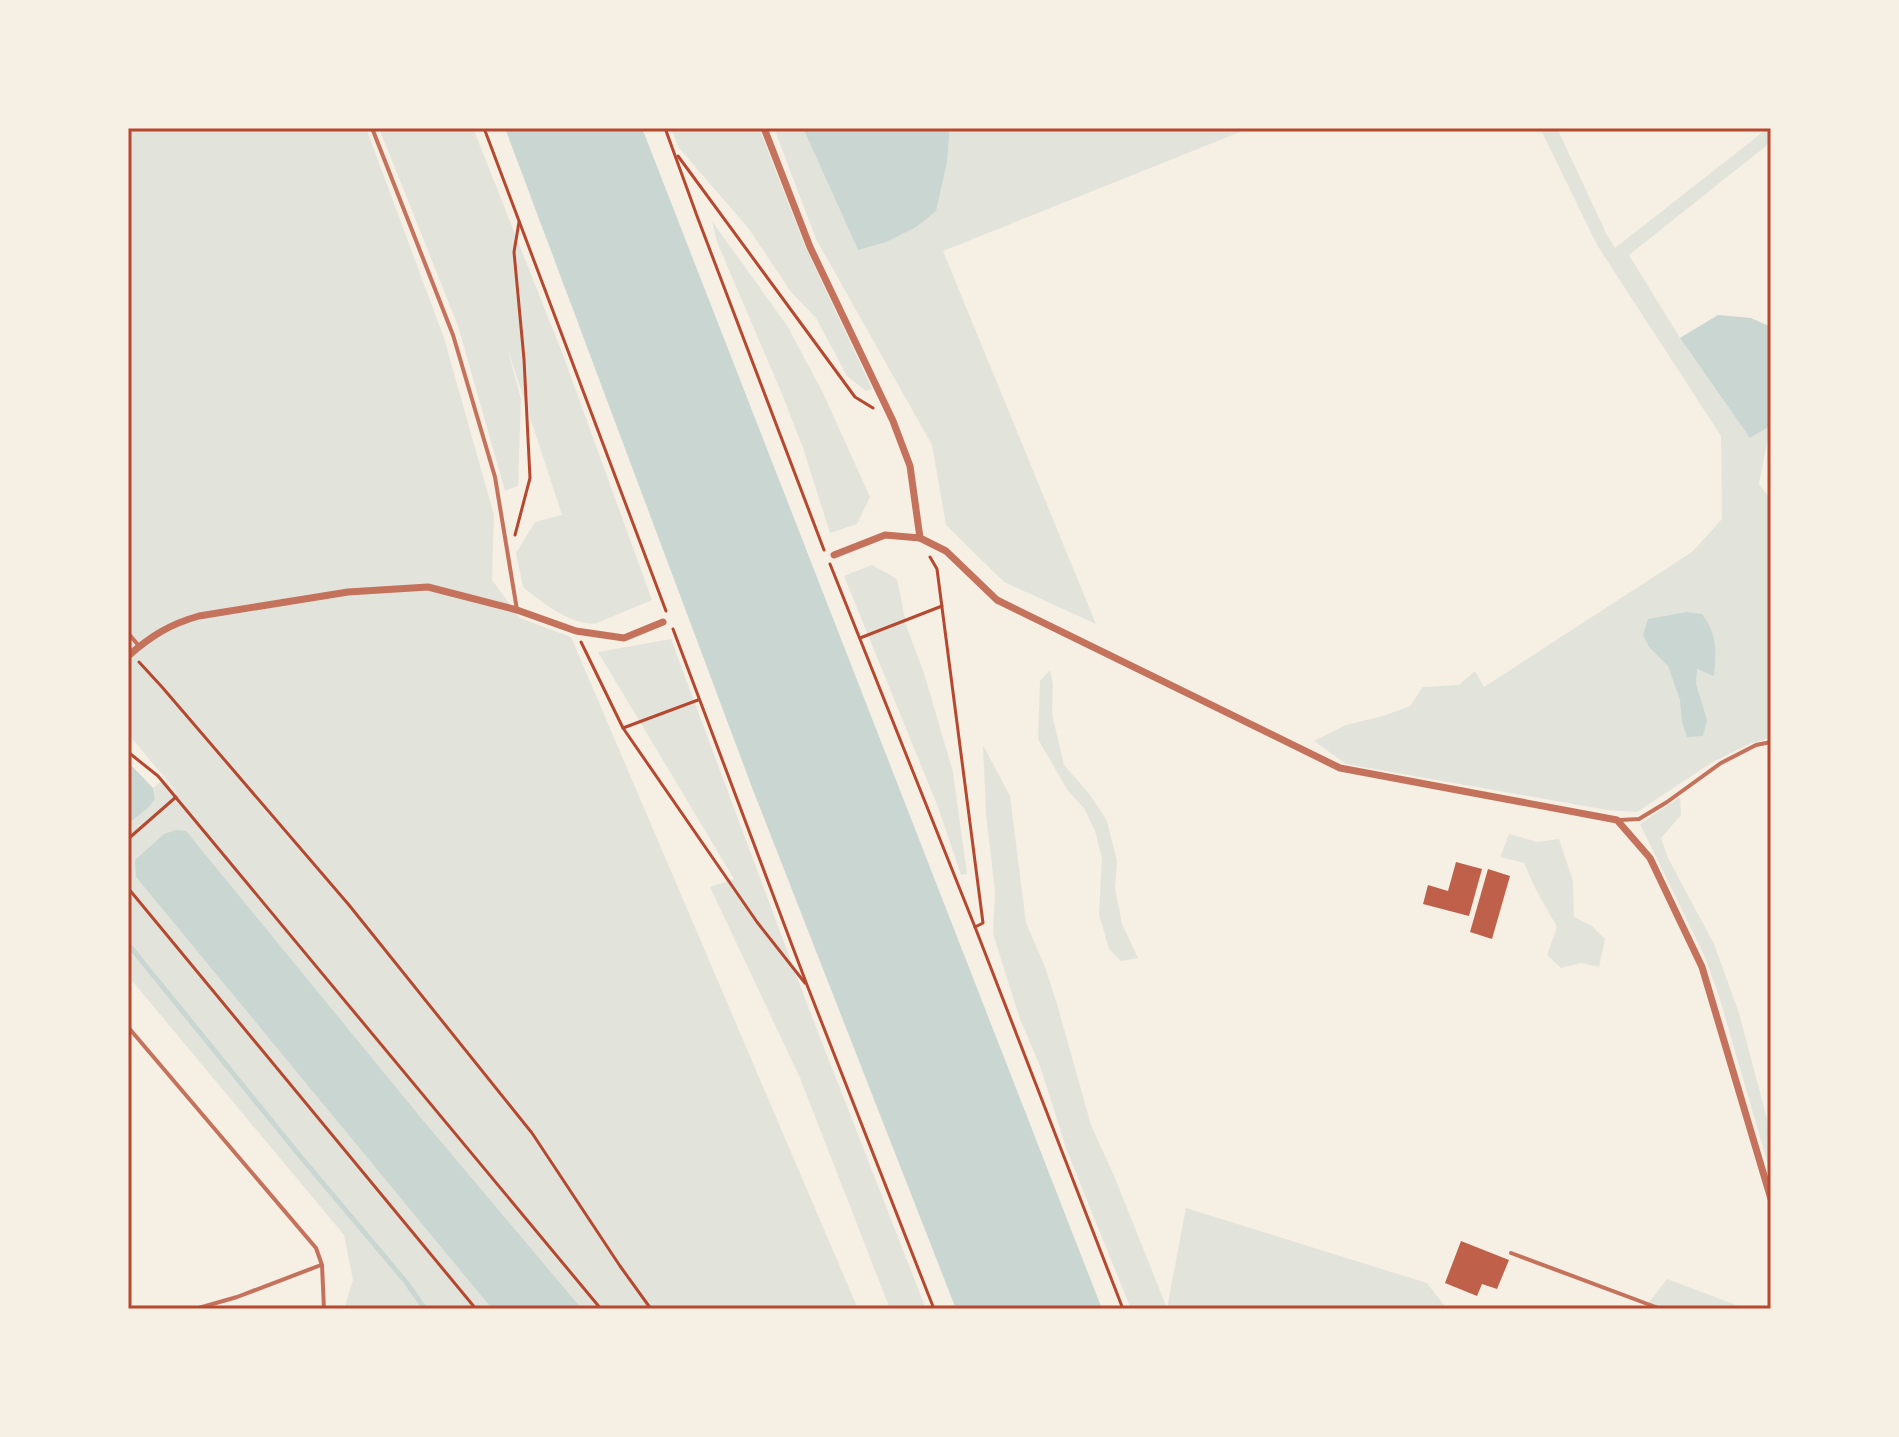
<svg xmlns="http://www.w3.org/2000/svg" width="1899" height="1437" font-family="'PT Sans Narrow',sans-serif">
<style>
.green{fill:#e2e4dc}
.water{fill:#c9d6d2}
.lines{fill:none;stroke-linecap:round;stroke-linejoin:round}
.stream{stroke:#c9d6d2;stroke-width:5}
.building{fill:#bf614a}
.path{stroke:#b5482f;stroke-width:3}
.service{stroke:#c5725c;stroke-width:4}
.minor{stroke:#c5725c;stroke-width:7}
.neatline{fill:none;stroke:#b5482f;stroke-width:3}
</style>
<rect width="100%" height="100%" fill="#f6efe4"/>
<!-- green -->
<g class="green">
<path d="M128,128H366L444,338L494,515L492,580L520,618L571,637L858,1309H582L417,1113L136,877L492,1309H344L353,1280L344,1235L128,976V824L148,808L155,799L153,788L164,779L182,798L128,734Z"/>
<path d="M379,128H473L563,355L652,600L597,623C573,627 541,602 523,587L516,553L535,522L562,515L507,347L521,399L518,486L505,491L458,326Z"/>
<path d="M671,128H759L805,246L872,389L866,391L847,376L816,318L791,292L749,229L679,148Z"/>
<path d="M774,128H803L858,250L947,162L950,128H1250L943,251L1096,624L1004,582L946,525L932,445L816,239Z"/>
<path d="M1540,128H1557L1607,235L1615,248L1768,128H1771V142L1629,255L1680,338L1750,438L1770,426L1759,484L1771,500V738L1749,744L1711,763L1637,812L1607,810L1346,764L1314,741L1346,725L1383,716L1410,706L1423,687L1459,685L1475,671L1484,687L1692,552L1722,519L1721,436L1597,245Z"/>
<path d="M712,221L788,327L824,395L870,497L857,524L830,533L803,448L782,394L717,242Z"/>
<path d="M872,565L897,579L907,628L924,673L953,772L967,874L961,875L938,807L844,576Z"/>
<path d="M671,639L804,996L926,1309H890L800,1078L710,887L734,879L598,652Z"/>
<path d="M1050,670L1053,684L1052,714L1064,765L1090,795L1107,821L1117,861L1115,888L1122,924L1138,958L1121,961L1109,949L1099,914L1102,859L1095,831L1084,808L1068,791L1038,739L1040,681Z"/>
<path d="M983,745L1010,796L1026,923L1045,967L1057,1004L1091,1125L1115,1178L1167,1308L1186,1208L1427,1283L1447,1309H1131L1067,1151L1040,1066L1020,1019L993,934L995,892L986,814Z"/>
<path d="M1680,797L1681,815L1661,838L1668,858L1714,944L1739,1013L1771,1134V1175L1719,996L1704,955L1640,824Z"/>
<path d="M1509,834L1538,842L1559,839L1573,881L1574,917L1592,926L1605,939L1599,967L1581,963L1561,968L1547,955L1557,927L1536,890L1524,863L1500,857Z"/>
<path d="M1667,1279L1747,1309H1644Z"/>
</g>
<!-- water -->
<g class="water">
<path d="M505,128H642L1102,1309H956L753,790Z"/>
<path d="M803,128H950L947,162L936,211L916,227L886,242L858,250Z"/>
<path d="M1718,315L1751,318L1771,327V422L1770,426L1750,438L1680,338Z"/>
<path d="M1687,612L1702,614C1718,635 1716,651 1714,676L1697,669L1696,684L1707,720L1703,736L1687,737L1682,722L1680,700L1668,666L1649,647L1643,635L1648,619Z"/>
<path d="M128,762L153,788L155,799L148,808L128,824Z"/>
<path d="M176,830L186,831L417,1113L582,1309H492L136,877L135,860L164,834Z"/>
</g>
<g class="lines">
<!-- stream -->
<path class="stream" d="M128,944L300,1156L406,1282L425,1309"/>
</g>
<!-- building -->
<g class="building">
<path d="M1456,862L1482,869L1469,916L1423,904L1428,885L1448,891Z"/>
<path d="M1488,869L1510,876L1492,939L1470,932Z"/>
<path d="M1461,1241L1509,1260L1497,1289L1482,1284L1477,1296L1445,1283Z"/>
</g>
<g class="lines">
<!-- path -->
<g class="path">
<path d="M484,128L666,611"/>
<path d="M665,128L697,216L824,550"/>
<path d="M678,156L855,397L873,408"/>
<path d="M515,535L530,478L524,359L514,252L519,222"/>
<path d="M930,557L937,569L983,923L975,927"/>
<path d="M830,564L975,927L1123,1309"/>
<path d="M673,629L807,985L934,1309"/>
<path d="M860,638L942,606"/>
<path d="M581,642L623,728L757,922L805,983"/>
<path d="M139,662L162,687L349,905L532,1133L620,1266L651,1309"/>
<path d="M623,728L698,700"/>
<path d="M128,752L158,776L601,1309"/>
<path d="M128,839L176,797"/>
<path d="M128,888L476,1309"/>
</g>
<!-- service -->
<g class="service">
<path d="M372,128L453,335L495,477L517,610"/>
<path d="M128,633L139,646"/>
<path d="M1620,820L1639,819L1667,802L1721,763L1756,745L1771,742"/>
<path d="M128,1027L316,1248L322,1265L324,1309"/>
<path d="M1511,1253L1661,1309"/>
<path d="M195,1309L237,1297L321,1265"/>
</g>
<!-- minor -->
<g class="minor">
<path d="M764,128L810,247L893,421L910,466L920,538"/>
<path d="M834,555L885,535L920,538L946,551L997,600L1340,768L1617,820L1650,858L1702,967L1771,1199"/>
<path d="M128,656C151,636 170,624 199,616L348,592L428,587L517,610L576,631L624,638L663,622"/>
</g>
</g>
<!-- border -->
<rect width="1899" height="1437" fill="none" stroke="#f6efe4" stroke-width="260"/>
<rect x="130" y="130" width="1639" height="1177" class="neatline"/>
</svg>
